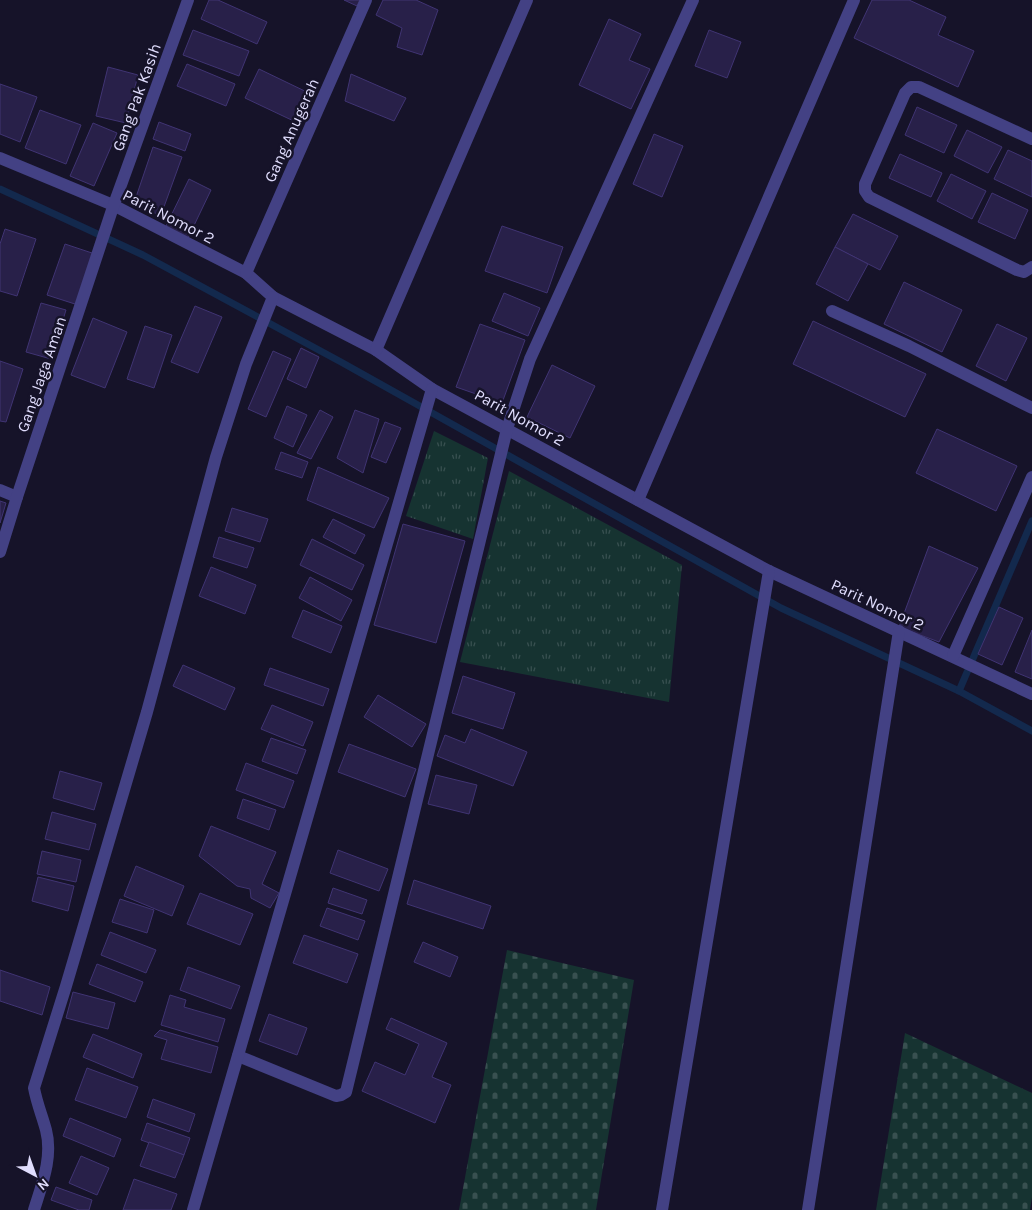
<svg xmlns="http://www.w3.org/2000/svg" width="1032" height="1210" font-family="Karla,sans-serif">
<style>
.grass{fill:url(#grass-tufts)}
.cemetery{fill:url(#cemetery-stones)}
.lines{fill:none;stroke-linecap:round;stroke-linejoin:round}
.stream{stroke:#13294d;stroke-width:7}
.building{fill:#282049;stroke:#403473}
.minor{stroke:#434184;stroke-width:12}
.labels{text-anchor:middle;stroke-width:5;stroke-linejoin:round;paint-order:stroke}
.street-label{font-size:16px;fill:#e0ddfd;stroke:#161329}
</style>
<defs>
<pattern id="grass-tufts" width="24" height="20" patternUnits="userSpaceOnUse" patternTransform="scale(1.25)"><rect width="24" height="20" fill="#163331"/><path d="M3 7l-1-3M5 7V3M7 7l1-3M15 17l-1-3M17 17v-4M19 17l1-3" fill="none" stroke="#385050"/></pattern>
<pattern id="cemetery-stones" width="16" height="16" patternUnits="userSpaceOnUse" patternTransform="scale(1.25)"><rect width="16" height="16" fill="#163331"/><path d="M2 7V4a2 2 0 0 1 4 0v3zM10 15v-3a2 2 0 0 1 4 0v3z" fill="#385050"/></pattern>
</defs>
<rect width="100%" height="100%" fill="#161329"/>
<!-- grass -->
<g class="grass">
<path d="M434,431L488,458L473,539L406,516Z"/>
<path d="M509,471L682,565L669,702L460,662Z"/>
</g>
<!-- cemetery -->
<g class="cemetery">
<path d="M507,950L634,980L596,1210H459Z"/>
<path d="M905,1033L1032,1093V1197L1030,1210H876Z"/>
</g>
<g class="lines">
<!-- stream -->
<g class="stream">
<path d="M0,189L143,255L341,362L781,608L959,691L1032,731"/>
<path d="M959,691L1032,521"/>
</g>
</g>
<!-- building -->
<g class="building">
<path d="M209,0H218L267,22L257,44L201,19Z"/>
<path d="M344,0H360L357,6Z"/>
<path d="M383,0H416L438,10L422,55L397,47L402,28L376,15Z"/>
<path d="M872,0H909L946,17L938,35L974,51L958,87L854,38Z"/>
<path d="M609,19L641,34L629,60L650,69L631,109L579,85Z"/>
<path d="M193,30L249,51L239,76L183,55Z"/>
<path d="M709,30L741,42L727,78L695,66Z"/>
<path d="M187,64L235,84L226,106L177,86Z"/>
<path d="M108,67L138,75L126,123L96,116Z"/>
<path d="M259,69L313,95L300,124L245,98Z"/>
<path d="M351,74L406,98L394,121L345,101Z"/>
<path d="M0,84L37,97L20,142L0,134Z"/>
<path d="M917,107L957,125L944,153L905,135Z"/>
<path d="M40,110L81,125L66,164L25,148Z"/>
<path d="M159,122L191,134L185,151L153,139Z"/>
<path d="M93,123L117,133L94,186L70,176Z"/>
<path d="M967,130L1002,147L988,173L954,156Z"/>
<path d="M654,134L683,146L662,197L633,184Z"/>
<path d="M153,147L182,157L161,215L133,206Z"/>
<path d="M1008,150L1032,161V197L994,179Z"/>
<path d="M900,154L942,173L931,197L889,178Z"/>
<path d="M951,174L986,191L972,219L937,201Z"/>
<path d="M189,179L211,190L188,238L165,228Z"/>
<path d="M992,193L1028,210L1015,239L978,222Z"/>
<path d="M853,214L898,236L880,270L835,247Z"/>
<path d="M502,226L563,247L547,293L485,271Z"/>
<path d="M5,229L36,239L17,296L0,291V244Z"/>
<path d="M65,244L95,254L78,305L47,295Z"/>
<path d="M835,247L868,264L848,301L816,284Z"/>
<path d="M904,282L962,310L942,352L884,324Z"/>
<path d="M504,293L540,308L528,336L492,321Z"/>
<path d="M41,303L66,310L51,359L26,352Z"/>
<path d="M195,306L222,317L198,373L171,362Z"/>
<path d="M93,318L127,332L105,388L71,375Z"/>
<path d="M813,321L926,374L905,417L793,364Z"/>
<path d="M480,324L525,340L502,403L456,387Z"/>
<path d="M997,324L1027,338L1006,381L976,366Z"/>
<path d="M145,326L172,335L154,388L127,379Z"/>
<path d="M301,348L319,357L306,388L287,379Z"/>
<path d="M273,351L291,359L266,417L248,409Z"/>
<path d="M0,361L23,369L6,422L0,421Z"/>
<path d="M552,365L595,386L570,438L527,417Z"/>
<path d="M287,406L307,415L293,447L274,438Z"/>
<path d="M320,410L333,417L311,459L297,453Z"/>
<path d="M355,410L379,419L363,473L337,458Z"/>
<path d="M385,422L401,428L386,463L371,457Z"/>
<path d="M937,429L1017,466L996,511L916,473Z"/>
<path d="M281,452L308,462L302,478L275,469Z"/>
<path d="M318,467L389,498L374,528L307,500Z"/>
<path d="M0,501L6,503L0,523Z"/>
<path d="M232,508L268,519L260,542L225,531Z"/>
<path d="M333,519L365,535L355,554L323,537Z"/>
<path d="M403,524L465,541L436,643L374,625Z"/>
<path d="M219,537L254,548L247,568L213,557Z"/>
<path d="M312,539L364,565L352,590L300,565Z"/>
<path d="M929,546L978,568L939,642L899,627Z"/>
<path d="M211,567L256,585L245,614L199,596Z"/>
<path d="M310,577L352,600L341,621L299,598Z"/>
<path d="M999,607L1023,618L1002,665L978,654Z"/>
<path d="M303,610L342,626L331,653L292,637Z"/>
<path d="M1032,630V679L1015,672Z"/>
<path d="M183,665L235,688L225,710L173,686Z"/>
<path d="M270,668L329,689L323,706L264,685Z"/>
<path d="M463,676L515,693L503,729L452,713Z"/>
<path d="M378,695L426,724L412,747L364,717Z"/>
<path d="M272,705L313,722L303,746L261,729Z"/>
<path d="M471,729L527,752L513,786L437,756L445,735L465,743Z"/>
<path d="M271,738L306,750L297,774L262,761Z"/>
<path d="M349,744L416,769L405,797L338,772Z"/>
<path d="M246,763L294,781L284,808L236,790Z"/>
<path d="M60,771L102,783L94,810L53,798Z"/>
<path d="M436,775L477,785L469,814L428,804Z"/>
<path d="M243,799L276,810L269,830L237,818Z"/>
<path d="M52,812L96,824L89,850L45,839Z"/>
<path d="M211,826L276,852L262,884L279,893L270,908L251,898L250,889L237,886L199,856Z"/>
<path d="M338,850L388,869L379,891L330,873Z"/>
<path d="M42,851L81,860L76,882L37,874Z"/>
<path d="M136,866L184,886L172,916L124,896Z"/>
<path d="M38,877L74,886L68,911L32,901Z"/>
<path d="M414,880L491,906L483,929L407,904Z"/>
<path d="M333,888L367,900L362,914L328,903Z"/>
<path d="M200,893L253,914L240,945L187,924Z"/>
<path d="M120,899L154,910L147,933L112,922Z"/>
<path d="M327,908L365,921L358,940L320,926Z"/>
<path d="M110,932L156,950L146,973L101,955Z"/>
<path d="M304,935L358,954L347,983L293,963Z"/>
<path d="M423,942L458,957L450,977L414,962Z"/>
<path d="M97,964L143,982L135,1002L89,984Z"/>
<path d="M188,967L240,986L231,1009L180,990Z"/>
<path d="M0,970L50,987L42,1015L0,1001Z"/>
<path d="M73,992L115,1003L108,1029L66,1018Z"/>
<path d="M170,995L186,1000L184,1007L225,1019L218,1042L161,1025Z"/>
<path d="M269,1014L307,1028L297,1055L259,1041Z"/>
<path d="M391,1018L447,1043L432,1077L451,1085L435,1123L362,1091L375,1062L405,1075L419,1044L386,1029Z"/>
<path d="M160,1030L218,1047L211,1073L161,1059L167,1040L154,1036Z"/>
<path d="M93,1034L142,1054L133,1078L83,1057Z"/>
<path d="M87,1068L138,1087L126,1118L75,1100Z"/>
<path d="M153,1099L195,1114L189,1132L147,1117Z"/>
<path d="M70,1118L121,1139L114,1157L63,1136Z"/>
<path d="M147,1123L190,1138L184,1155L141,1140Z"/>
<path d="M149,1142L184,1155L175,1178L140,1166Z"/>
<path d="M81,1156L109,1168L97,1195L69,1183Z"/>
<path d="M134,1179L177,1194L171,1210H123Z"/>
<path d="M56,1187L92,1200L89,1210H79L51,1200Z"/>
</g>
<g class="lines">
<!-- minor -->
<g class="minor">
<path d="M1032,139L919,87H911L905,93L865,184V191L869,197L1017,270L1024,272L1032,267"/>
<path d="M0,158L113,205L246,273L273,297L376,350L432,389L769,571L1032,694"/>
<path d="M246,273L366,0"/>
<path d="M832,311L909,346L1032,408"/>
<path d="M376,350L527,0"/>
<path d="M0,490L17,497"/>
<path d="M638,500L854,0"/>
<path d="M0,552L17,497L113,207L188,0"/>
<path d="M953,656L1032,477"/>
<path d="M238,1056L336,1096L341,1095L346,1092L507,429L530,359L693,0"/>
<path d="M34,1210C42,1184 53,1157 46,1130C42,1115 37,1104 34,1088L66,986L147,712L216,457L246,364L273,297"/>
<path d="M193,1210L432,389"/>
<path d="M662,1210L769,571"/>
<path d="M808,1210L899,631"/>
</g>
</g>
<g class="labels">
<!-- street labels -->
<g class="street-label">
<text transform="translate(136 97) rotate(-70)" y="6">Gang Pak Kasih</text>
<text transform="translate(291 130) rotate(-66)" y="6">Gang Anugerah</text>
<text transform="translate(169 216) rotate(27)" y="6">Parit Nomor 2</text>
<text transform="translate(41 374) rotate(-71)" y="6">Gang Jaga Aman</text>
<text transform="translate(520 417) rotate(29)" y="6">Parit Nomor 2</text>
<text transform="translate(878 604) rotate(25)" y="6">Parit Nomor 2</text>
</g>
</g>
<!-- north arrow -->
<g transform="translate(35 1175) rotate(139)" stroke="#161329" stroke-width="4" paint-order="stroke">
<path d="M0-4L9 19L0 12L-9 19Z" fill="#e0ddfd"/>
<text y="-8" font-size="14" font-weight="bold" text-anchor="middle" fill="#e0ddfd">N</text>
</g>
</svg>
